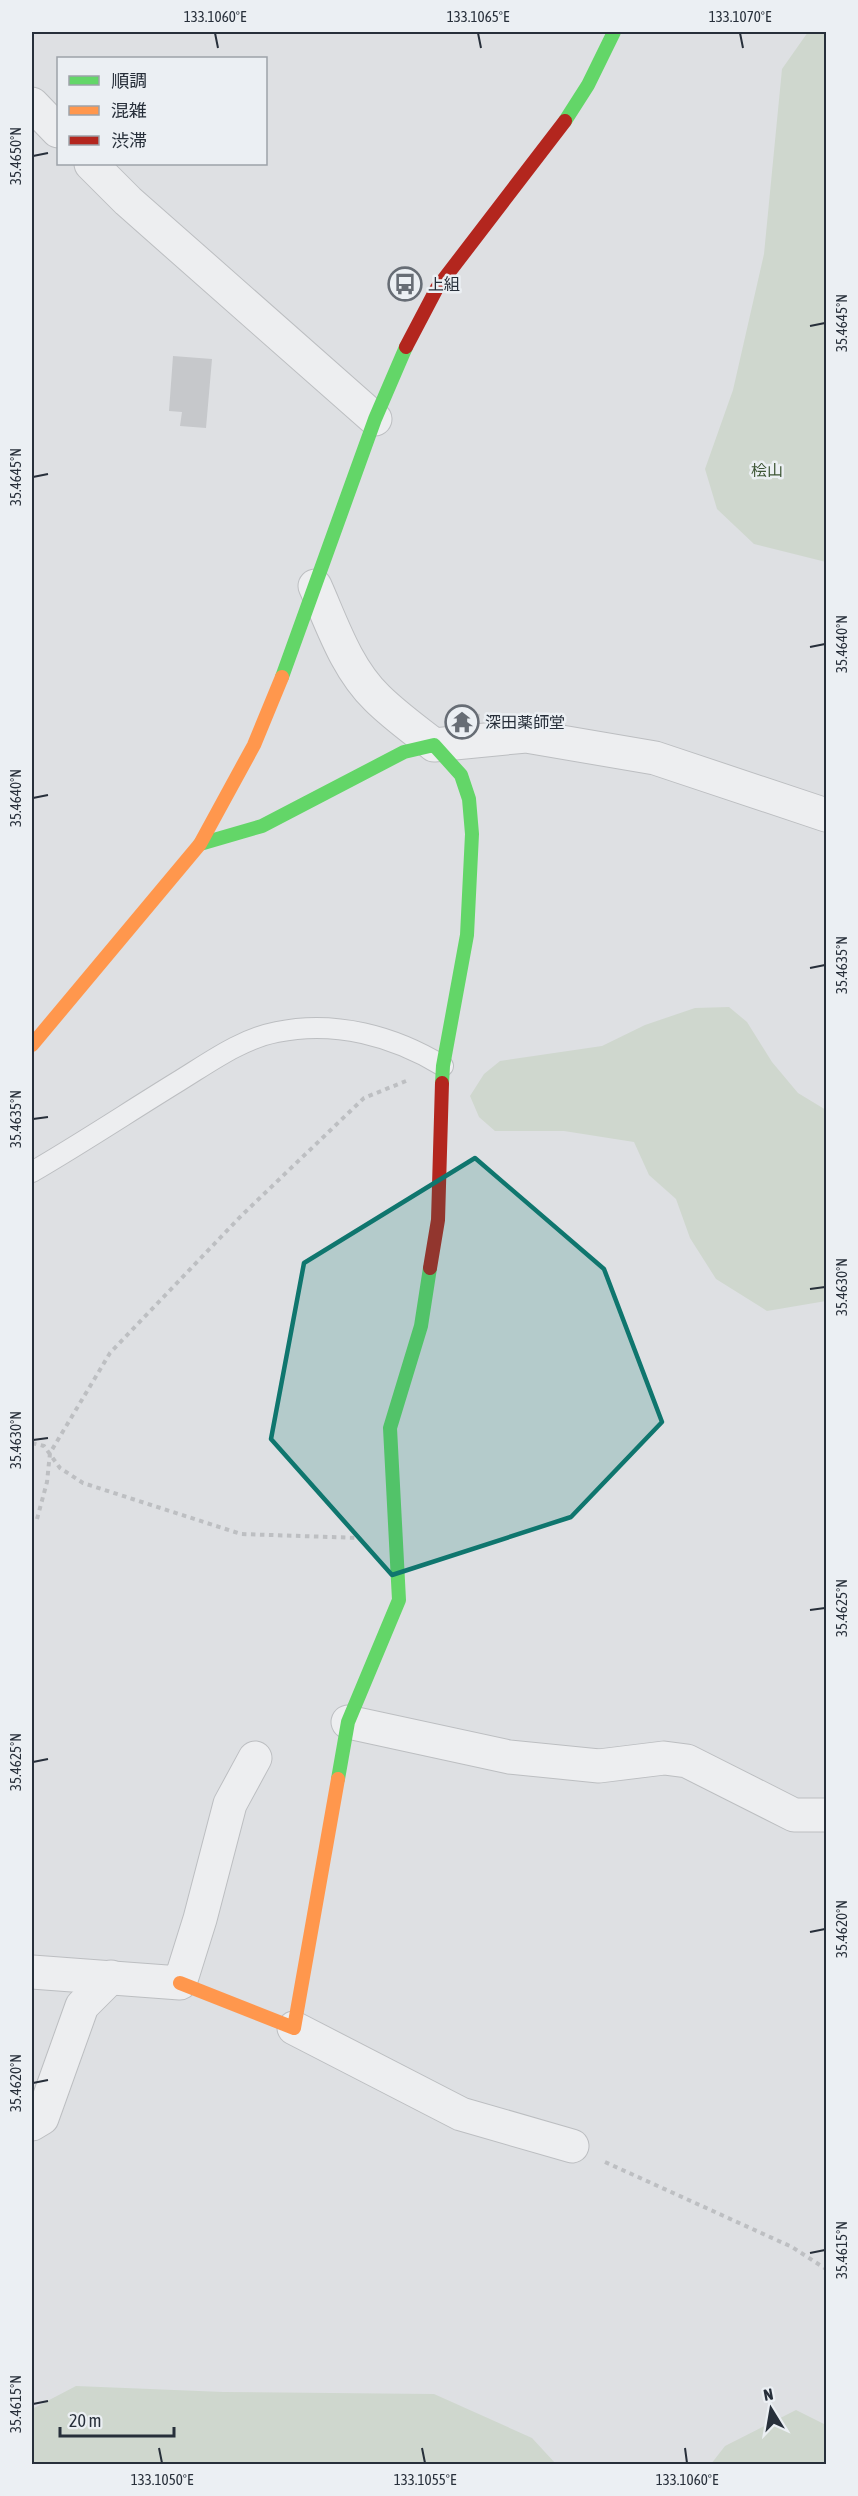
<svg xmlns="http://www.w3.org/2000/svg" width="858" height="2496" font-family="'Asap Condensed','Noto Sans JP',sans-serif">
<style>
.green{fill:#cfd7ce}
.building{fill:#c6c8cb}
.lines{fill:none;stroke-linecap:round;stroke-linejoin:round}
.lane-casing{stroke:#bcbec1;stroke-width:22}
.street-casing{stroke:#bcbec1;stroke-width:35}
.path{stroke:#bdbfc2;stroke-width:4;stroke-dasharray:4.5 4.5;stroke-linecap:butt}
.lane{stroke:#edeef0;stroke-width:20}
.street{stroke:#edeef0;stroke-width:33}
.fast{stroke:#63d668;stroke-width:14}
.slow{stroke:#ff974d;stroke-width:14}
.jam{stroke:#b3261e;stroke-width:14}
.marked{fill:#0f766e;fill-opacity:0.2;stroke:#0f766e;stroke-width:4.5;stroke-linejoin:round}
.ticks{fill:none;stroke:#272f3a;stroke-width:2}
.labels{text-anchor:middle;stroke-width:5;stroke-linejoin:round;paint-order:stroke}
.poi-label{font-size:16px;fill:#272f3a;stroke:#ebeff3;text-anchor:start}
.park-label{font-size:16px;fill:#3d5535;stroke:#ebeff3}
.neatline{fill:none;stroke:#272f3a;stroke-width:2}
.ticks-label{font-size:15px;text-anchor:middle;fill:#272f3a}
</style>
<rect width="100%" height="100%" fill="#dee0e3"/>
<!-- green -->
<g class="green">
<path d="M808,32H826V562L754,544L717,509L705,469L733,390L764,254L782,69Z"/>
<path d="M729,1007L747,1022L772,1062L798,1093L826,1110V1301L767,1311L716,1279L690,1238L676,1199L649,1175L634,1142L564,1131H495L479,1117L470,1096L484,1074L500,1061L602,1046L645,1025L695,1008Z"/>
<path d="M76,2386L223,2392L434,2394L532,2438L556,2464H32V2409Z"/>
<path d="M796,2410L826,2425V2464H711L725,2446Z"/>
</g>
<!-- building -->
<g class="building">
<path d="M173,356L212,359L206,428L180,426L182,412L169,411Z"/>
<path d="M448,710L480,714L477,735L445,730Z"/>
</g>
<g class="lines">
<defs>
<path id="lane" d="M32,1172C82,1143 130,1111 179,1081C210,1062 241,1039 277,1032C335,1020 394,1036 443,1066"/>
<g id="street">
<path d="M32,104L58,131"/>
<path d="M91,164L128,201L375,419"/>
<path d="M315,586C332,624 346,668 377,698C394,715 415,730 434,745L526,736L655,758L826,815"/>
<path d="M348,1722L509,1757L599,1766L664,1758L687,1761L794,1815H826"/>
<path d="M32,1972L180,1983L200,1919L230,1804L255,1758"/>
<path d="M294,2028L461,2114L572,2146"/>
<path d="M32,2124L42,2118L82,2006L111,1977"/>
</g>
</defs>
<!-- lane casing -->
<use href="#lane" class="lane-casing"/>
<!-- street casing -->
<use href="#street" class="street-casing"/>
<!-- path -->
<g class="path">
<path d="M32,1443L44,1446L60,1468L83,1483L241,1534L360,1538"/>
<path d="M37,1519L47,1482L50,1453L110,1353L241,1216L364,1098L406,1081"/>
<path d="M605,2162L792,2247L826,2269"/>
</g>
<!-- lane -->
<use href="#lane" class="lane"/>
<!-- street -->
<use href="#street" class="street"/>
<!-- fast -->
<g class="fast">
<path d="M565,121L588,85L614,32"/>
<path d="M282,677L375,419L406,347"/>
<path d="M200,844L262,826L404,752L434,745L461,775L469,799L472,834L467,935L443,1066L442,1083"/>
<path d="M338,1779L348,1722L399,1600L390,1428L421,1326L430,1268"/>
</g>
<!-- slow -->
<g class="slow">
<path d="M32,1045L200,844L254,745L282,677"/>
<path d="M180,1983L294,2028L338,1779"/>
</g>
<!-- jam -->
<g class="jam">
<path d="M406,347L437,288L565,121"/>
<path d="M430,1268L438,1220L442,1083"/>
</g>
</g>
<!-- marked area -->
<path class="marked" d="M475,1158L604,1269L662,1422L571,1517L392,1575L271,1439L304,1263Z"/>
<!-- ticks -->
<path class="ticks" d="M215,33L218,48M478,33L481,48M740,33L743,48M33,156L48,153M810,326L825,323M33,477L48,474M810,647L825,644M33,798L48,795M810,968L825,965M33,1119L48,1117M810,1289L825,1287M33,1440L48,1438M810,1610L825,1608M33,1762L48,1759M810,1932L825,1929M33,2083L48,2080M810,2253L825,2250M33,2404L48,2401M159,2448L162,2463M422,2448L425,2463M685,2448L687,2463"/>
<!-- icons -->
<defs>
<symbol id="bus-ring" viewBox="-11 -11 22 22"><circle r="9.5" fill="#ebeff3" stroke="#676d75" stroke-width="1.5"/><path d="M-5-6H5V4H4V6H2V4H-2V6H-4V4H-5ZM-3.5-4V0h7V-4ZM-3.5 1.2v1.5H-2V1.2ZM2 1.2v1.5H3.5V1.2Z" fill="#676d75"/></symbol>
<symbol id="temple-ring" viewBox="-11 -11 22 22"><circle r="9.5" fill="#ebeff3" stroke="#676d75" stroke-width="1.5"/><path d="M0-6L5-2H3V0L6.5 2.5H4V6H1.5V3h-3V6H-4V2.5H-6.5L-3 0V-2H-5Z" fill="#676d75"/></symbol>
</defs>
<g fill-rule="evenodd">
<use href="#bus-ring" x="386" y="265" width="38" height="38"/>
<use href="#temple-ring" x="443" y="703" width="38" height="38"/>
</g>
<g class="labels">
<!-- poi labels -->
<g class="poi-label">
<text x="428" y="290">上組</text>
<text x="485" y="728">深田薬師堂</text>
</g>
<!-- park labels -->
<g class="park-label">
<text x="767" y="476">桧山</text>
</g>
</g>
<!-- border -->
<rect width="858" height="2496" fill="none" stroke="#ebeff3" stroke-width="66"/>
<!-- legend -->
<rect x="57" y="57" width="210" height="108" fill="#ebeff3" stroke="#9da2a9" stroke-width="1.5"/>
<rect x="69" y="76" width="30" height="9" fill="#63d668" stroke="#9da2a9" stroke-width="1.5"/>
<text x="111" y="87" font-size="18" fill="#272f3a">順調</text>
<rect x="69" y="106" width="30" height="9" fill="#ff974d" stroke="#9da2a9" stroke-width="1.5"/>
<text x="111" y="117" font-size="18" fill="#272f3a">混雑</text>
<rect x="69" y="136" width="30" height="9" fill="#b3261e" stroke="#9da2a9" stroke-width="1.5"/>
<text x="111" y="147" font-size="18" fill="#272f3a">渋滞</text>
<!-- north arrow -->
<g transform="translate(771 2409) rotate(349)" stroke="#ebeff3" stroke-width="4.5" paint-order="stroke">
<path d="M0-4.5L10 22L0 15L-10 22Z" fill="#272f3a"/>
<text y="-9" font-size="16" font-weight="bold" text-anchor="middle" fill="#272f3a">N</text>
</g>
<!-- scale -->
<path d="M60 2427v9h114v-9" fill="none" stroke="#272f3a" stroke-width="3"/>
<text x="69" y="2427" font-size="18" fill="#272f3a" stroke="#ebeff3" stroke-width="4.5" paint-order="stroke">20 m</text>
<rect x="33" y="33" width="792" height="2430" class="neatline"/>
<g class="ticks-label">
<text x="215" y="22">133.1060°E</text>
<text x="478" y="22">133.1065°E</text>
<text x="740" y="22">133.1070°E</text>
<text transform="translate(16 156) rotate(-90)" y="5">35.4650°N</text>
<text transform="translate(842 323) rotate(-90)" y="5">35.4645°N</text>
<text transform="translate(16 477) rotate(-90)" y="5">35.4645°N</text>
<text transform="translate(842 644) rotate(-90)" y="5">35.4640°N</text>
<text transform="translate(16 798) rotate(-90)" y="5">35.4640°N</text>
<text transform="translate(842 965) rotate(-90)" y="5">35.4635°N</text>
<text transform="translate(16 1119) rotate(-90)" y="5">35.4635°N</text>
<text transform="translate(842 1287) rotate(-90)" y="5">35.4630°N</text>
<text transform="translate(16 1440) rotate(-90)" y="5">35.4630°N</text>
<text transform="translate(842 1608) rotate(-90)" y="5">35.4625°N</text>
<text transform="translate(16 1762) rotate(-90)" y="5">35.4625°N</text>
<text transform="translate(842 1929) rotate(-90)" y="5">35.4620°N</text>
<text transform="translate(16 2083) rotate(-90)" y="5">35.4620°N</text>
<text transform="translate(842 2250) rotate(-90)" y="5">35.4615°N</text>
<text transform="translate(16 2404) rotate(-90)" y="5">35.4615°N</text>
<text x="162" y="2485">133.1050°E</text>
<text x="425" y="2485">133.1055°E</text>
<text x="687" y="2485">133.1060°E</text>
</g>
</svg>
